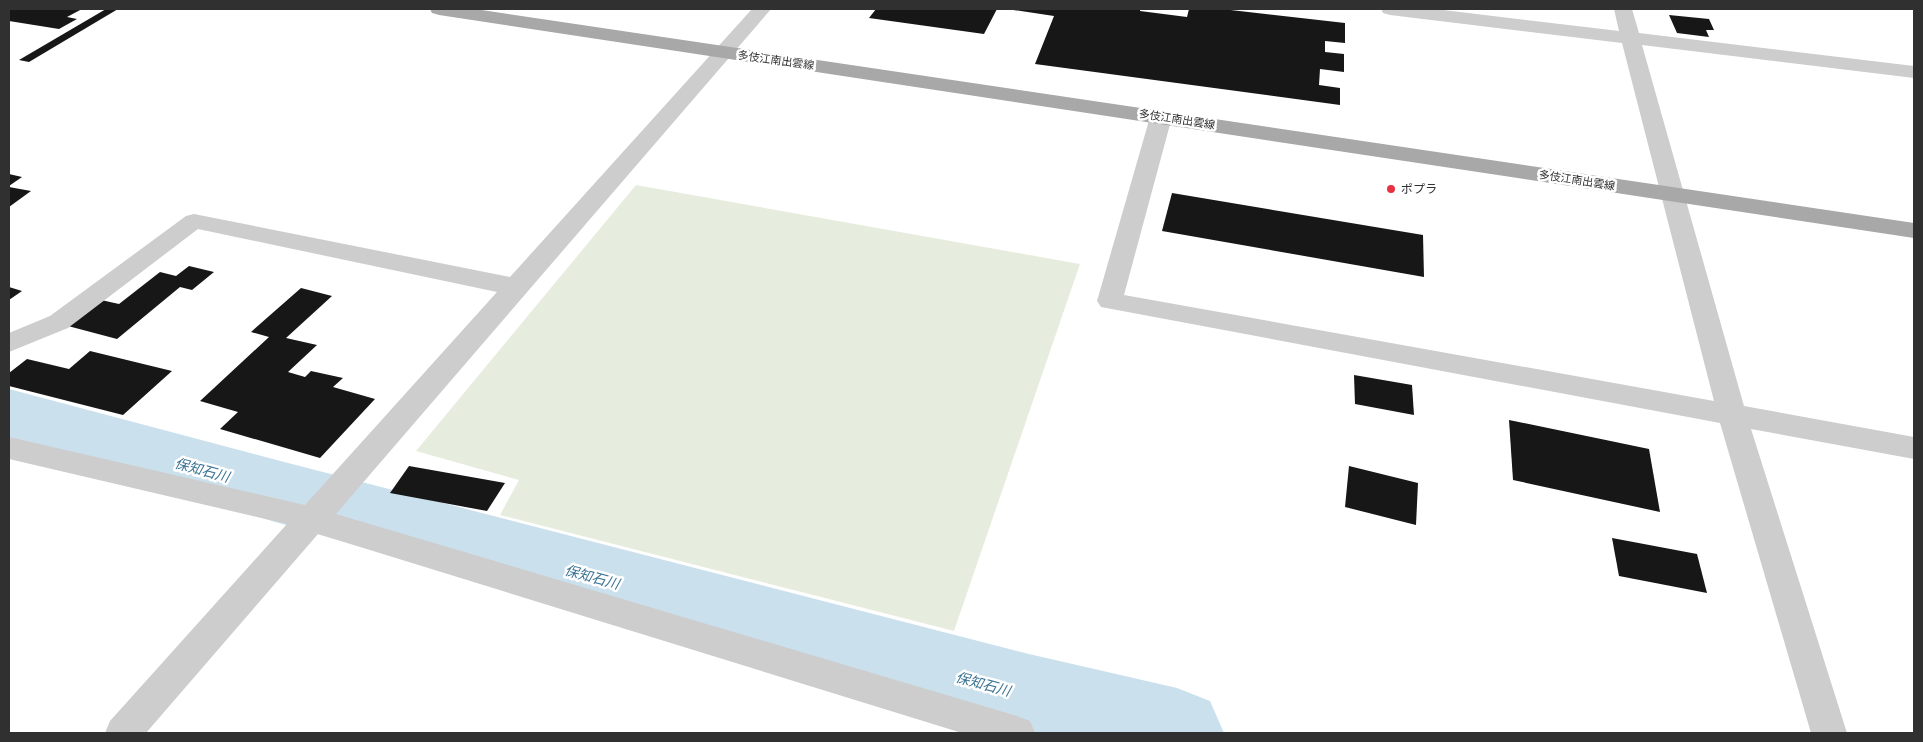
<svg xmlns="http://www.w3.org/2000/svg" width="1923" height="742" font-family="Helvetica,'Noto Sans JP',sans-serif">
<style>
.green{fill:#e7edde}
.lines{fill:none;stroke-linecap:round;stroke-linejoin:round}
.river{fill:#cae0ed;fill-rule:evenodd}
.building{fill:#171717}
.minor{fill:#cdcdcd;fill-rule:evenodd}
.major{fill:#a8a8a8;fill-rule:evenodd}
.poi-dot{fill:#e83142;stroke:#fff;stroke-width:2}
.labels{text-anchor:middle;stroke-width:5;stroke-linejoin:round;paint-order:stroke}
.far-street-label{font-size:11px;fill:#303030;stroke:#fff}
.poi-label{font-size:12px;fill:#303030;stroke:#fff;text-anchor:start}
.water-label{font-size:14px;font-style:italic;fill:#3c7494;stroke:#fff}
</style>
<rect width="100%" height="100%" fill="#fff"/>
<!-- green -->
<path class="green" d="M636,185L1080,264L954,631L500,515L519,480L416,451Z"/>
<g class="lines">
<!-- river -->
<path class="river" d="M9,389L292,464L1029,654L1177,688L1210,701L1224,733H1006L9,445Z"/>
</g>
<!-- building -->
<g class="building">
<path d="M9,9H82L67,17L77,19L59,29L9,21Z"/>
<path d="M106,9H118L29,62L19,60Z"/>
<path d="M876,9H997L984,34L869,18Z"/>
<path d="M1007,9H1140V11L1187,17L1189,9H1222L1345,23V43L1325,41V52L1344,54V72L1320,69L1319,85L1340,88V105L1035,64L1054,16Z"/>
<path d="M1669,15L1709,19L1714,30H1706L1709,37L1677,33Z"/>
<path d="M9,174L22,177L9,186Z"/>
<path d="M9,187L31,191L9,207Z"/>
<path d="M1172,193L1423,235L1424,277L1162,231Z"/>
<path d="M189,266L214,272L192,290L180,287L117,339L68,326L101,300L119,304L160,272L176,276Z"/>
<path d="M9,287L22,291L9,300Z"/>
<path d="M301,288L332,296L286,338L317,345L288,372L305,377L311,371L343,378L333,387L375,399L320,458L220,429L238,412L200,401L269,337L251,332Z"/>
<path d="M90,351L172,371L123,415L9,386V373L27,359L69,369Z"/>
<path d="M1354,375L1412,385L1414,415L1355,404Z"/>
<path d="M1509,420L1649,449L1660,512L1513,480Z"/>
<path d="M409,466L505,483L487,511L390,493Z"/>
<path d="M1349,466L1418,483L1416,525L1345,507Z"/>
<path d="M1612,538L1697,554L1707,593L1619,576Z"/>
</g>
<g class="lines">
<!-- minor -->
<g class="minor">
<path d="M752,9H771L336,514L1017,716L1030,721L1035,733H962L318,534L146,733H105L110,721L287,524L9,459V437L305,505L497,292L198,229L68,328L9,352V333L50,316L186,216L194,214L510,277Z"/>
<path d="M1381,9H1435L1619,31L1614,9H1632L1639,33L1914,66V78L1642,45L1744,406L1914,437V459L1751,429L1847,733H1811L1720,423L1101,307L1097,301L1150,117L1153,112L1161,111L1169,112L1172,117L1124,295L1714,401L1622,43L1390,15L1383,13Z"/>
</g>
<!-- major -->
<path class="major" d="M430,9H475L1914,223V238L439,15L432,13Z"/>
</g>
<!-- markers -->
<circle class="poi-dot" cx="1391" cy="189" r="5"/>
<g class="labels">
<!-- far-street labels -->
<g class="far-street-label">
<text transform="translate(776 60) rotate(8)" y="4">多伎江南出雲線</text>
<text transform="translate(1177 119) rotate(9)" y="4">多伎江南出雲線</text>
<text transform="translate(1577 180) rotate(9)" y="4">多伎江南出雲線</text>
</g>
<!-- poi labels -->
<g class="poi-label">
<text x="1401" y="193">ポプラ</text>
</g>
<!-- water labels -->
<g class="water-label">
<text transform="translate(202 470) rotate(15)" y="5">保知石川</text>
<text transform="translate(592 577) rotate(15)" y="5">保知石川</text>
<text transform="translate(983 684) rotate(15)" y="5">保知石川</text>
</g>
</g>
<!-- border -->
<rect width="1923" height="742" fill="none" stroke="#303030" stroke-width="20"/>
</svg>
